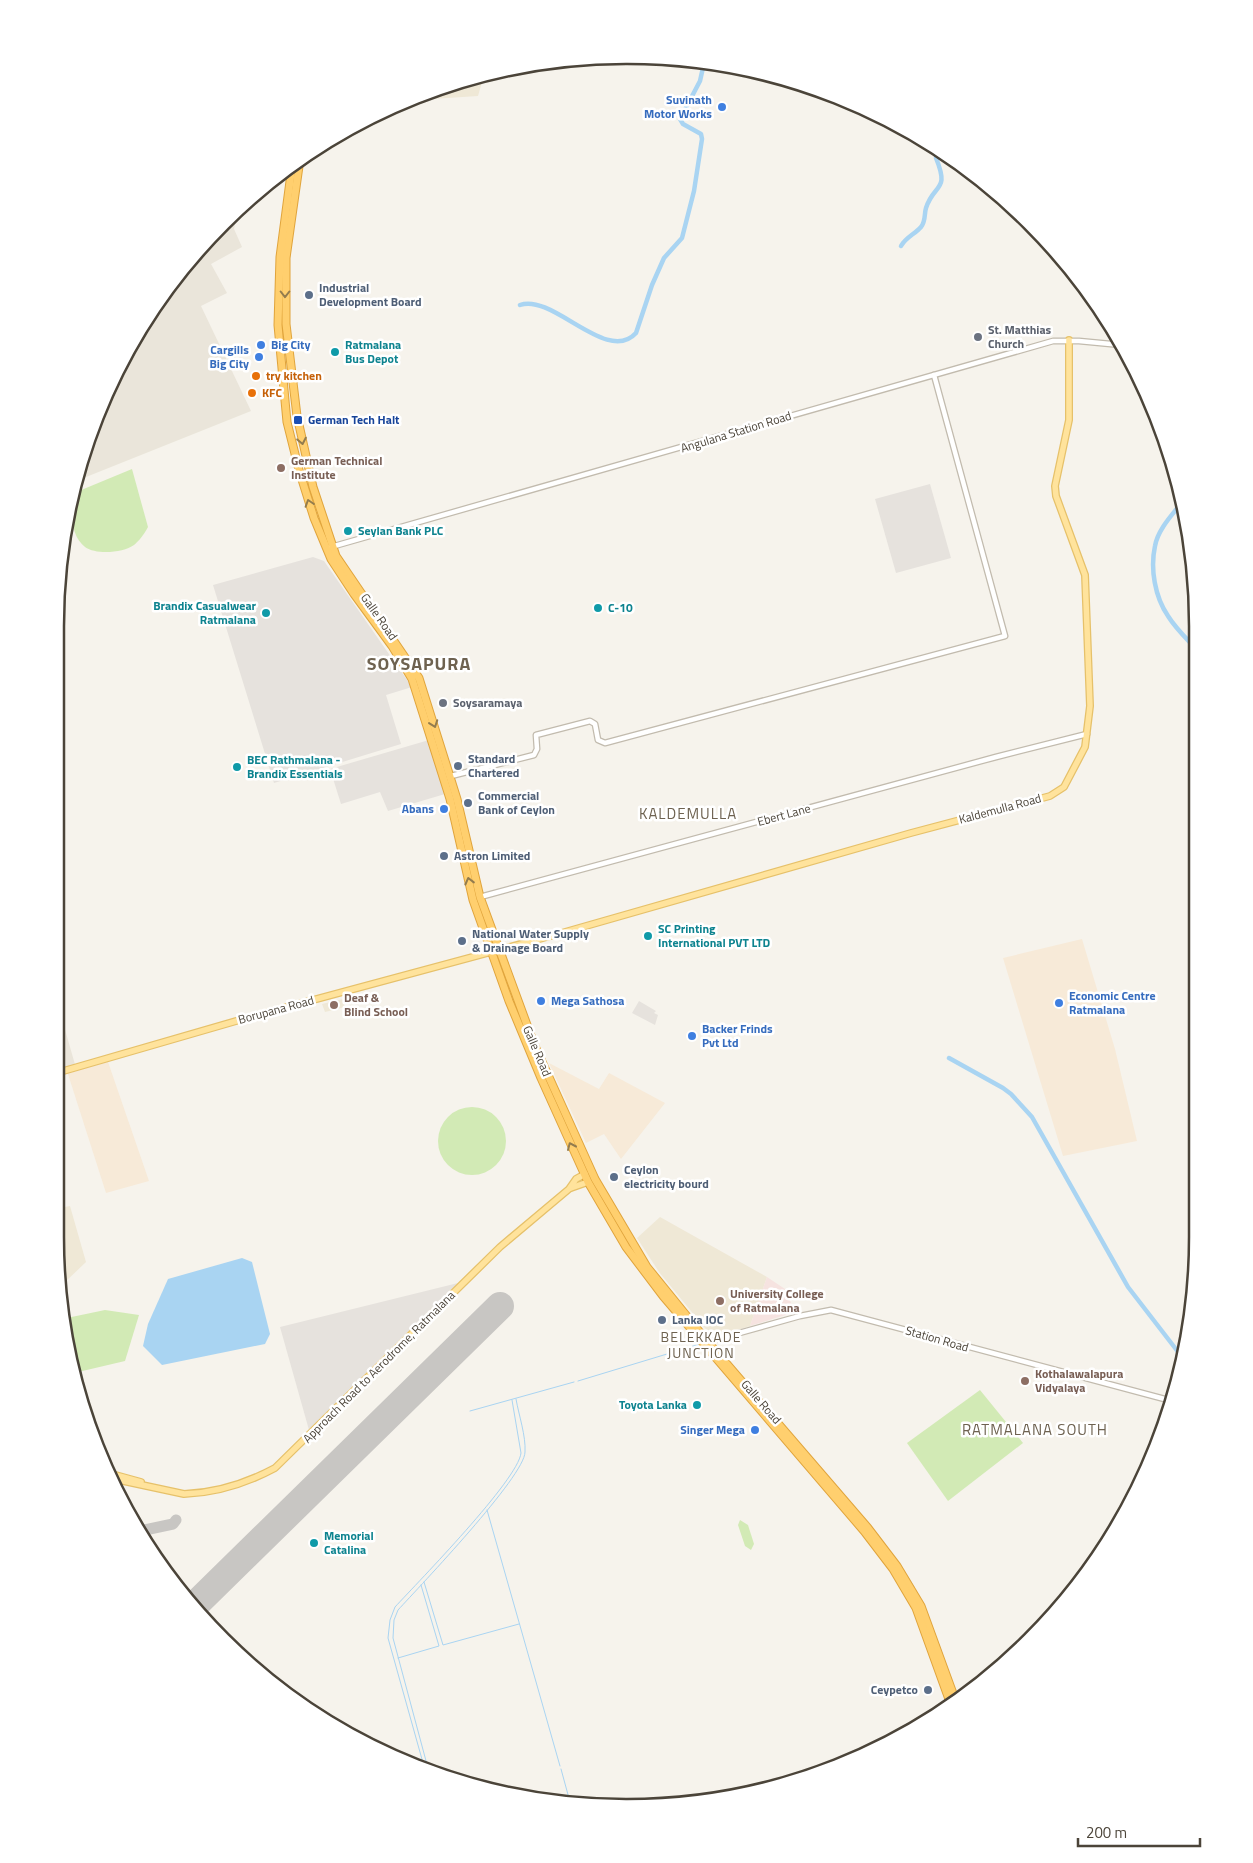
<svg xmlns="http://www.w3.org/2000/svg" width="1253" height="1863" font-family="'Titillium Web',sans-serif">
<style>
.residential{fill:#eae5da}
.commercial{fill:#f7ead8}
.industrial{fill:#e6e2dd}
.education{fill:#efe8d6}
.medical{fill:#f6e3e0}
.green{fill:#d2eab5}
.water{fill:#a9d4f2}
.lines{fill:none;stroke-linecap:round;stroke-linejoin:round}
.stream{stroke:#a9d4f2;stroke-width:1}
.canal{stroke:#a9d4f2;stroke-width:4.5}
.taxiway{stroke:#c8c6c3;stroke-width:11}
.runway{stroke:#c8c6c3;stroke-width:28}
.minor-casing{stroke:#c2bbae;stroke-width:7}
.major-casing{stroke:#e6c16a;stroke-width:8}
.highway-casing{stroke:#e0a43c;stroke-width:9}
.minor{stroke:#fff;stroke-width:4.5}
.major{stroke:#ffe39c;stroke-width:5.5}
.highway{stroke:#ffcf6e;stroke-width:7}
.oneway{stroke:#937c4e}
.shop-dot{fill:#3f7fe0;stroke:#fff;stroke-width:2}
.service-dot{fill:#5c6f8a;stroke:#fff;stroke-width:2}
.worship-dot{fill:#6b7280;stroke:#fff;stroke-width:2}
.culture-dot{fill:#0f9aa8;stroke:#fff;stroke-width:2}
.food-dot{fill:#e8710a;stroke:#fff;stroke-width:2}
.transit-dot{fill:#1a4fb4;stroke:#fff;stroke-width:2}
.education-dot{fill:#8d6e63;stroke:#fff;stroke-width:2}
.labels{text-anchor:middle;stroke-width:5;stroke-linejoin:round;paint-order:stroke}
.shop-label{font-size:12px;font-weight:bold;fill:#366cbe;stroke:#fff;text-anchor:end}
.service-label{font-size:12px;font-weight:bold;fill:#4e5e75;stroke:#fff;text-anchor:start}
.worship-label{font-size:12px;font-weight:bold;fill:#5b616d;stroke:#fff;text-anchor:start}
.culture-label{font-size:12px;font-weight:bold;fill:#0d838f;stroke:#fff;text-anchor:start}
.food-label{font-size:12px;font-weight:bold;fill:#c56008;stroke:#fff;text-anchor:start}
.transit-label{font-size:12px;font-weight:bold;fill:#164399;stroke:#fff;text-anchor:start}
.street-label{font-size:12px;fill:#4b4439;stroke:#fff}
.education-label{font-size:12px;font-weight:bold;fill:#785e54;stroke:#fff;text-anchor:start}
.neighbourhood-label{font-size:14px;letter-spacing:1px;fill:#6e6250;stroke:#fff}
.quarter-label{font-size:15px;letter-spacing:1px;fill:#6e6250;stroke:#fff}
.district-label{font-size:18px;font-weight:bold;letter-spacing:1px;fill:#6e6250;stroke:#fff}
.rim{fill:none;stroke:#4b4439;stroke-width:2.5}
</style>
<rect width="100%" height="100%" fill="#f6f3ec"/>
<!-- residential -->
<g class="residential">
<path d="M238,210L234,229L242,247L211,264L227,293L201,306L251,411L76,481L85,443L114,373L173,279L222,223Z"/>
<path d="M60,1012L76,1068L60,1072Z"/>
</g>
<!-- commercial -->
<g class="commercial">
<path d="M1082,939L1115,1049L1137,1141L1063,1156L1003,958Z"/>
<path d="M107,1059L149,1181L106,1193L67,1071Z"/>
<path d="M549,1063L599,1089L609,1073L665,1103L621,1159L604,1134L586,1143Z"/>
</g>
<!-- industrial -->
<g class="industrial">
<path d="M930,484L951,558L896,573L875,499Z"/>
<path d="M313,557L324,561L412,687L386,695L401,744L274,783L213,585Z"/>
<path d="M429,740L445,794L388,811L380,792L341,804L330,769Z"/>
<path d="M639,1001L656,1011L654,1013L658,1015L655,1025L632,1013Z"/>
<path d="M458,1283L380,1359L309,1430L280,1327Z"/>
</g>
<!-- education -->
<g class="education">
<path d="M484,75L478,96L402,101L408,99Z"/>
<path d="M343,999L345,1007L325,1012L322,1004Z"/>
<path d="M70,1206L86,1262L64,1283L60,1285V1208Z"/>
<path d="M660,1217L767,1277L750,1326L715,1337L709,1333L659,1272L637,1238Z"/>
</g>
<!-- medical -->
<path class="medical" d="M767,1277L785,1289L795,1312L750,1326Z"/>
<!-- green -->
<g class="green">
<path d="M132,469L148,527C145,533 139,541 134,545C123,553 96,555 85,547C70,536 70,509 74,493Z"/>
<circle cx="472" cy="1141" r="34"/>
<path d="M105,1310L139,1315L125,1361L74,1373L62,1319Z"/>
<path d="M980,1390L1023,1443L948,1501L907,1443Z"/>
<path d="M740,1520L748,1525L754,1544L751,1550L745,1546L738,1525Z"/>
</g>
<!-- water -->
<path class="water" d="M242,1258L252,1262L270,1334L265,1344L162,1365L143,1346L148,1324L168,1279Z"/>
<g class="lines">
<!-- stream -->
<g class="stream">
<path d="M578,1381L700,1344"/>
<path d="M470,1411L574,1382"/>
<path d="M487,1510L560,1766"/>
<path d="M908,1577L914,1587"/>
<path d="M424,1582L443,1645L519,1624"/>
<path d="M917,1593L919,1597"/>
<path d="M930,1621L942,1653"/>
<path d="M943,1657L946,1666"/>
<path d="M398,1658L439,1646L421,1585"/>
<path d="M561,1769L570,1802"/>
<path d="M425,1770L388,1638L390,1620L395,1607C419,1581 518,1480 521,1453L512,1400"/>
<path d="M429,1772L393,1638L394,1620L398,1610C420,1586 525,1476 525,1452C526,1436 519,1416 516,1399"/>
</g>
<!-- canal -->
<g class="canal">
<path d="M901,246C906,237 915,234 921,227C926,221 924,214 926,208C934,183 950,192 936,158L938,148"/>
<path d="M520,305C553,293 607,365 636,333L652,285L664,258L682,238L694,191L702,139L701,134L683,124L680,119L700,81L704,63"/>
<path d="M1183,501C1173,514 1158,529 1155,546C1150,569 1155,597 1168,616C1176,629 1188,640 1198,651"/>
<path d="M949,1058L1003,1088L1011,1094L1032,1117L1128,1287L1182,1357"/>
</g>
<!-- taxiway -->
<g class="taxiway">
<path d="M140,1531L173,1524L176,1520"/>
<path d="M193,1605L201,1600"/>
</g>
<!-- runway -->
<path class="runway" d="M194,1606L500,1306"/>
<defs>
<g id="minor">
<path d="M331,547L1053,341H1079L1121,345"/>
<path d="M451,776L534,755L537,749L536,735L590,721L595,724L598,740L605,743L1005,636L934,375"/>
<path d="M480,897L996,757L1087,734"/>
<path d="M707,1342L800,1316L831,1310L1172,1401"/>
</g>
<g id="major">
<path d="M60,1072L250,1017L558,934L911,833L1050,796L1064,787L1085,747L1090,706L1085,575L1056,496L1055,486L1069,420V340"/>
<path d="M571,1188L588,1182"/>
<path d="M112,1474L141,1482"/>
<path d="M114,1479L184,1494C216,1493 247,1483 275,1468L500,1247L569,1189L576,1179L585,1174"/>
<path d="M732,1797L834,1767"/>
</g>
<g id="highway">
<path d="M300,159L286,258V324L297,416L313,487L336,556L419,678L457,799L480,897L534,1044L595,1179L647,1267L707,1341L868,1528L897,1566L921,1606L955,1699"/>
<path d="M292,166L280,257L278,325L287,422L299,470L314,518L331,559L354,594L392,646L412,679L450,799L473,900L509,1001L541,1078L588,1182L626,1247L663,1296L864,1531L893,1569L916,1608L950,1702"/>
</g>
</defs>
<!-- minor casing -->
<use href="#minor" class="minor-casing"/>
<!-- major casing -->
<use href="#major" class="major-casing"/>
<!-- highway casing -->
<use href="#highway" class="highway-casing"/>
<!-- minor -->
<use href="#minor" class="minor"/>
<!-- major -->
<use href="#major" class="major"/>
<!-- highway -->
<use href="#highway" class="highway"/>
</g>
<!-- one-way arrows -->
<defs><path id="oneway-chevron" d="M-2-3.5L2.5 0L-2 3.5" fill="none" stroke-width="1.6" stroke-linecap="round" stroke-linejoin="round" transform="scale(1.25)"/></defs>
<g class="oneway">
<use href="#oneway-chevron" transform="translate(285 294) rotate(90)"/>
<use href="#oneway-chevron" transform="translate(302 441) rotate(79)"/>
<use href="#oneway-chevron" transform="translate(309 503) rotate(-108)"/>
<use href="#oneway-chevron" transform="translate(434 724) rotate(70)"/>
<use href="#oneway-chevron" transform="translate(469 881) rotate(-104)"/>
<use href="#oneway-chevron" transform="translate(571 1146) rotate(-114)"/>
</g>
<!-- markers -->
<g class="shop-dot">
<circle cx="722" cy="107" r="5"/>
<circle cx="261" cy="345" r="5"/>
<circle cx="259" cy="357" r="5"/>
<circle cx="444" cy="809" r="5"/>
<circle cx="541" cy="1001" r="5"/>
<circle cx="1059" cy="1003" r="5"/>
<circle cx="692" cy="1036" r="5"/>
<circle cx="755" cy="1430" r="5"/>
</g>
<g class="service-dot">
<circle cx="309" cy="295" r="5"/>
<circle cx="458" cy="766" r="5"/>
<circle cx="468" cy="803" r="5"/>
<circle cx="444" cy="856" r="5"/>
<circle cx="462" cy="941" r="5"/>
<circle cx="614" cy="1177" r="5"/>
<circle cx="662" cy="1320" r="5"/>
<circle cx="928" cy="1690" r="5"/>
</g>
<g class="worship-dot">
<circle cx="978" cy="337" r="5"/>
<circle cx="443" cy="703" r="5"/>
</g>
<g class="culture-dot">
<circle cx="335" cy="352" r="5"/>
<circle cx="348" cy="531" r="5"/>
<circle cx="598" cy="608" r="5"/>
<circle cx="266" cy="613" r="5"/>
<circle cx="237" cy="767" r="5"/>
<circle cx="648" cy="936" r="5"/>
<circle cx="697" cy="1405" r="5"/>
<circle cx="314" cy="1543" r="5"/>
</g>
<g class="food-dot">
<circle cx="256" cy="376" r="5"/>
<circle cx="252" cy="393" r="5"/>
</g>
<rect class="transit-dot" x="293" y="415" width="10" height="10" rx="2.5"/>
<g class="education-dot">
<circle cx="281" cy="468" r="5"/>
<circle cx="334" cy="1005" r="5"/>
<circle cx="720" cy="1301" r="5"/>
<circle cx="1025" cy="1381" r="5"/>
</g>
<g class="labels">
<!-- shop labels -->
<g class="shop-label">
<text x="712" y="104">Suvinath<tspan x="712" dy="14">Motor Works</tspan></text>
<text x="271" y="349" text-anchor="start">Big City</text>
<text x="249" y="354">Cargills<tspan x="249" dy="14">Big City</tspan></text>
<text x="434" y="813">Abans</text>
<text x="1069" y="1000" text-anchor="start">Economic Centre<tspan x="1069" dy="14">Ratmalana</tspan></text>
<text x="551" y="1005" text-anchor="start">Mega Sathosa</text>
<text x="702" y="1033" text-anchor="start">Backer Frinds<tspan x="702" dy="14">Pvt Ltd</tspan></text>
<text x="745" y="1434">Singer Mega</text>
</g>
<!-- service labels -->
<g class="service-label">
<text x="319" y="292">Industrial<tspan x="319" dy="14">Development Board</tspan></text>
<text x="468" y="763">Standard<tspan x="468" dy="14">Chartered</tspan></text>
<text x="478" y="800">Commercial<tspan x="478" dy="14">Bank of Ceylon</tspan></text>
<text x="454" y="860">Astron Limited</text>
<text x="472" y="938">National Water Supply<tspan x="472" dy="14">&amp; Drainage Board</tspan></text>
<text x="624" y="1174">Ceylon<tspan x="624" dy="14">electricity bourd</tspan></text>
<text x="672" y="1324">Lanka IOC</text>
<text x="918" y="1694" text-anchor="end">Ceypetco</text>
</g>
<!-- worship labels -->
<g class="worship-label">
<text x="988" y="334">St. Matthias<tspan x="988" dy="14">Church</tspan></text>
<text x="453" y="707">Soysaramaya</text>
</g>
<!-- culture labels -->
<g class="culture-label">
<text x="345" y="349">Ratmalana<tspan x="345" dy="14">Bus Depot</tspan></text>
<text x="358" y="535">Seylan Bank PLC</text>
<text x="256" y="610" text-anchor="end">Brandix Casualwear<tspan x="256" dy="14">Ratmalana</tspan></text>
<text x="608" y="612">C-10</text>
<text x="247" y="764">BEC Rathmalana -<tspan x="247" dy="14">Brandix Essentials</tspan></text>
<text x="658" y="933">SC Printing<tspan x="658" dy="14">International PVT LTD</tspan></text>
<text x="687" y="1409" text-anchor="end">Toyota Lanka</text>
<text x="324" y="1540">Memorial<tspan x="324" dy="14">Catalina</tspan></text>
</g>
<!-- food labels -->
<g class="food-label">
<text x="266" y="380">try kitchen</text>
<text x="262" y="397">KFC</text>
</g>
<!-- transit labels -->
<g class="transit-label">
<text x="308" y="424">German Tech Halt</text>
</g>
<!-- street labels -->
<g class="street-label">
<text transform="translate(736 432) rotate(-17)" y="4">Angulana Station Road</text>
<text transform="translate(379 617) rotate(55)" y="4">Galle Road</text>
<text transform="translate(1000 809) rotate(-15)" y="4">Kaldemulla Road</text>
<text transform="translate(784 815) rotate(-15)" y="4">Ebert Lane</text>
<text transform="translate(276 1010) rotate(-15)" y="4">Borupana Road</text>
<text transform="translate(537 1051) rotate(67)" y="4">Galle Road</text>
<text transform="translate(937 1339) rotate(16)" y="4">Station Road</text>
<text transform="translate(379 1367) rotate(-45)" y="4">Approach Road to Aerodrome, Ratmalana</text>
<text transform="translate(761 1402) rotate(49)" y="4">Galle Road</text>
</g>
<!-- education labels -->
<g class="education-label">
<text x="291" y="465">German Technical<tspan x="291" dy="14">Institute</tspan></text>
<text x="344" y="1002">Deaf &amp;<tspan x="344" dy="14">Blind School</tspan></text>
<text x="730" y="1298">University College<tspan x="730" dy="14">of Ratmalana</tspan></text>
<text x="1035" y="1378">Kothalawalapura<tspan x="1035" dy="14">Vidyalaya</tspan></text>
</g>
<!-- neighbourhood labels -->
<g class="neighbourhood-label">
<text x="701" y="1342">BELEKKADE<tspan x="701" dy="16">JUNCTION</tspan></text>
</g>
<!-- quarter labels -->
<g class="quarter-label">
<text x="688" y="819">KALDEMULLA</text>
<text x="1035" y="1435">RATMALANA SOUTH</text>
</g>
<!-- district labels -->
<g class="district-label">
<text x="419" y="670">SOYSAPURA</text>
</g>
</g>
<!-- crop -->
<path d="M0 0H1253V1863H0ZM626 64H627A562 562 0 0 1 1189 626V1237A562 562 0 0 1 627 1799H626A562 562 0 0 1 64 1237V626A562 562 0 0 1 626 64Z" fill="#fff" fill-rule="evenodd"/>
<path class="rim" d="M626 64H627A562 562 0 0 1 1189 626V1237A562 562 0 0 1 627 1799H626A562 562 0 0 1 64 1237V626A562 562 0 0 1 626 64Z"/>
<!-- scale -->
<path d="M1078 1838v8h122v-8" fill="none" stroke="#4b4439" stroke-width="2.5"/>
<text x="1086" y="1838" font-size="15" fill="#4b4439" stroke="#ffffff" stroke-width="4" paint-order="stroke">200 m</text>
</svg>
